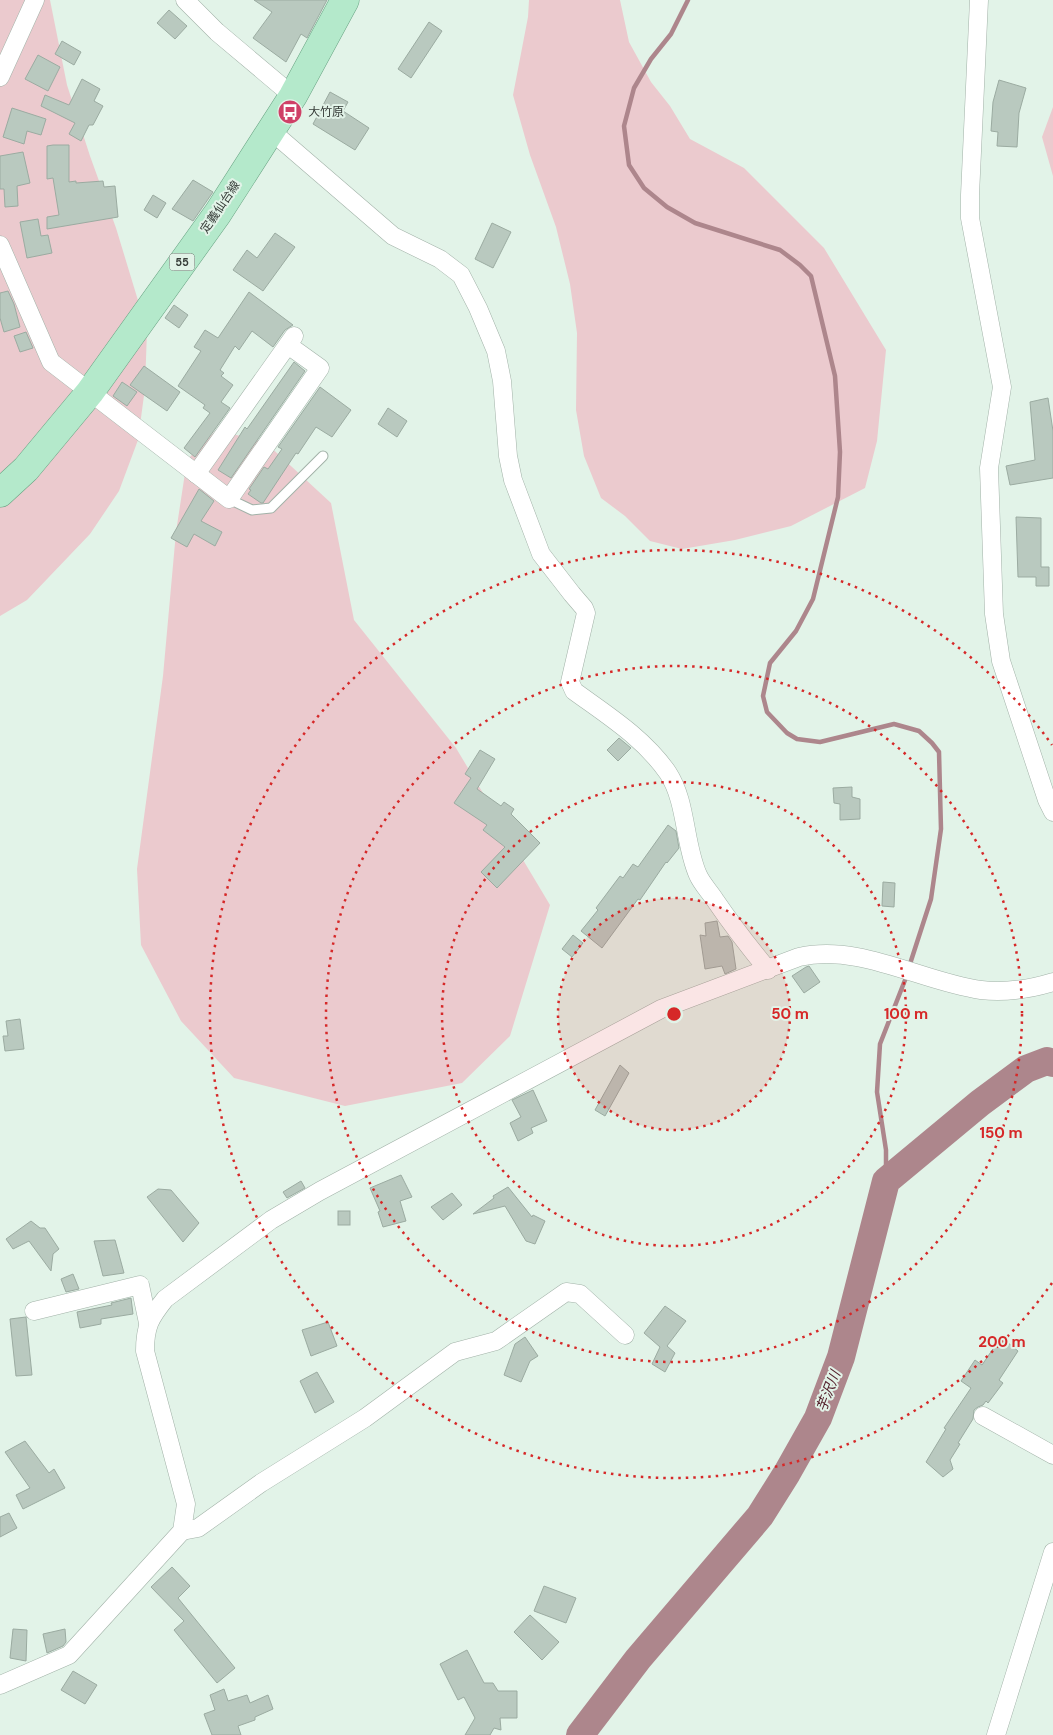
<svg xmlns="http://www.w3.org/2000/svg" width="1053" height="1735" font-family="'DM Sans','Noto Sans JP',sans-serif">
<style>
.green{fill:#ebcace}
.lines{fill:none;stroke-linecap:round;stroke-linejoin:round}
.stream{stroke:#ad868c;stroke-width:4.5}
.river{stroke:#ad868c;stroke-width:28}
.building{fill:#b9c9bf;stroke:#9baba1}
.lane-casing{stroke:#a2b2a8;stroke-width:11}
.street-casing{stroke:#a2b2a8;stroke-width:19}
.primary-casing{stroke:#67a281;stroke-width:29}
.lane{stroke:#fff;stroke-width:9}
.street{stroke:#fff;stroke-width:18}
.primary{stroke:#b4e9cb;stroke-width:28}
.ring{fill:none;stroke:#d62828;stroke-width:2.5;stroke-dasharray:2.5 5}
.labels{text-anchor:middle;stroke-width:4;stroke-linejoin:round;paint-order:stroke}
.shield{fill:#e2f3e8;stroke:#69726c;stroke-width:1}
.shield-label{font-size:11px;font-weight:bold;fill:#353b37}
.poi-label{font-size:12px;fill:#353b37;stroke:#e2f3e8;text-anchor:start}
.street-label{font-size:12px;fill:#353b37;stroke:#e2f3e8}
.water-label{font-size:14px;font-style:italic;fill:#511d29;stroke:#e2f3e8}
.centre{fill:#d62828;stroke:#e2f3e8;stroke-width:2.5}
.ring-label{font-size:15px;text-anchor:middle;font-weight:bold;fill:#d62828;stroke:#e2f3e8;stroke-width:4;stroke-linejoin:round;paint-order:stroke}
</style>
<rect width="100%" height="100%" fill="#e2f3e8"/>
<!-- green -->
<g class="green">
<path d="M0,0H50L67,85L90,156L116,228L147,330L145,388L138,440L119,491L90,534L27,600L0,616Z"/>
<path d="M529,0H620L629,42L651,82L670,106L690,139L744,168L824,248L886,350L877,441L865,488L791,526L735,540L682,549L650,541L625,516L601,498L584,456L576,410L577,333L570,284L556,227L530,155L513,95L528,17Z"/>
<path d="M1053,107V176L1042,137Z"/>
<path d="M216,430L265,442L331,503L354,620L456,748L550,905L510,1036L462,1083L345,1106L234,1078L181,1021L141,945L137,869L163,676L176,532L187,460Z"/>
</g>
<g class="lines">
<!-- stream -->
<g class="stream">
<path d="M688,0L671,34L651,59L634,88L624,126L629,165L644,188L667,207L695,223L780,250L800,265L811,276L835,376L840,452L838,497L813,599L796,631L770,663L763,696L767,712L787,733L797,739L820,742L894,724L919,731L932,743L939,752L941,829L931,899L909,967"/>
<path d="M886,1181V1150L877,1092L880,1044L907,975"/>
</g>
<!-- river -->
<path class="river" d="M580,1735L638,1659L760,1516L787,1473L818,1418L841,1357L886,1181L980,1103L1026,1069L1047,1061L1053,1063"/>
</g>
<!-- building -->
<g class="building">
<path d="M254,0H327L307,38L301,34L286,62L253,38L272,12Z"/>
<path d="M169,10L187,26L175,39L157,23Z"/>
<path d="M429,22L442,31L411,78L398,69Z"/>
<path d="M62,41L81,52L74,65L55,54Z"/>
<path d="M38,55L60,67L48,91L25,79Z"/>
<path d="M82,79L100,89L94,101L103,106L93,125H89L81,141L69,134L75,123L41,106L45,95L69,105Z"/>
<path d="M999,80L1026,88L1019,113L1017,147L997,146L998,132L991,131L993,102Z"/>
<path d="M330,92L348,102L343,111L369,128L355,150L313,124Z"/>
<path d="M12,108L46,119L41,135L27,131L24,144L3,137Z"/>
<path d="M53,145H69V182L76,181V183L103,181L104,187L115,186L118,217L47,229V217L59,215L53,178L47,179V146Z"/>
<path d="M23,152L30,183L17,186L18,206L5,207L4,189H0V156Z"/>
<path d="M193,180L213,192L193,221L172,209Z"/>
<path d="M153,195L166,203L157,218L144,210Z"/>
<path d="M38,219L41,236L48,235L52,253L27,258L20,222Z"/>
<path d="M492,223L511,232L493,268L475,259Z"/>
<path d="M275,233L295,247L263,291L233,270L247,250L257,258Z"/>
<path d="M8,291L14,304L20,327L4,332L0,318V293Z"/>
<path d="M249,292L293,325L285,330L273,347L252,331L239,350L235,346L220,370L224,373L221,376L233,385L221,402L230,408L195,457L184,448L210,413L203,408L205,405L178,386L201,351L194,347L205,330L218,338Z"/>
<path d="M174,305L188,315L179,328L165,318Z"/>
<path d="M26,332L33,348L20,352L14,336Z"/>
<path d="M294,362L305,371L231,478L218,470L245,427L247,429Z"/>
<path d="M144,366L180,392L167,411L130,385Z"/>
<path d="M122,382L137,392L127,406L113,396Z"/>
<path d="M320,387L351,410L332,437L316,427L298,454L296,453L263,503H261L248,494L251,490L249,489L264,467L268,469L282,449L278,447Z"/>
<path d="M1048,398L1053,431V478L1010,485L1006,466L1035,460L1030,402Z"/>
<path d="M388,408L407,421L397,437L378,424Z"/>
<path d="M199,489L214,501L201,521L222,532L215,546L194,534L187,547L171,538Z"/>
<path d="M1016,517L1041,518V567H1049V586H1036V577H1018Z"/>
<path d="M619,738L631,748L618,761L607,750Z"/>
<path d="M480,750L495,759L477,789L501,806L504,802L514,809L511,814L540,843L497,888L481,872L505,847L483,830L487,825L454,803L471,778L465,774Z"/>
<path d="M852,787V797L860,799V819L840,820V804L834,803L833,788Z"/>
<path d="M668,825L676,831L679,848L667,863L666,862L640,900L638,899L602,948L581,931L598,910L596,908L620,876L623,878L633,864L638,867Z"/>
<path d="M883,882L895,883L894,907L882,906Z"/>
<path d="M717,921L720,937L728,936L732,942L736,969L725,974L722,966L705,969L700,935L706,936L705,923Z"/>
<path d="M573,935L583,943L572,957L562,949Z"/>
<path d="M809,966L820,982L804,993L792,976L806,967Z"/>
<path d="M20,1019L24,1049L5,1051L3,1036H8L6,1021Z"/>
<path d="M620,1065L629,1073L605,1116L595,1110Z"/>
<path d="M533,1090L547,1121L531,1128L533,1133L518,1141L510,1123L521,1117L512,1100Z"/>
<path d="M401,1175L412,1197L400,1201L406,1221L383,1227L378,1212L380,1211L370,1188Z"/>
<path d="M301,1181L305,1188L287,1198L283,1192Z"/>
<path d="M508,1187L532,1217L533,1215L545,1221L535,1244L526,1241L505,1206L473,1214L494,1198L493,1196Z"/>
<path d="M158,1189L171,1190L199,1223L183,1242L147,1197Z"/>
<path d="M452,1193L462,1205L443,1220L431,1207Z"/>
<rect x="338" y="1211" width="12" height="14"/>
<path d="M31,1221L40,1228H45L59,1249L53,1254L51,1271L29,1241L13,1249L6,1239Z"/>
<path d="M115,1240L124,1273L103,1276L94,1241Z"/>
<path d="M73,1274L79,1289L66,1292L61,1279Z"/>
<path d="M131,1298L133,1314L101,1319V1324L80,1328L77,1312L112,1305L111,1303Z"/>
<path d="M665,1306L686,1321L667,1346L675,1353L665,1372L652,1364L660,1347L644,1333Z"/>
<path d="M26,1317L32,1375L16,1376L10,1319Z"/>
<path d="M328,1322L337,1346L311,1356L302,1330Z"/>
<path d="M525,1337L538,1356L530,1361L521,1382L504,1375L515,1344Z"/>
<path d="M1001,1337L1018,1351L999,1380L1003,1383L988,1403L986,1401L983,1405L978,1407L974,1410L973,1419L958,1443L960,1444L950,1460L953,1469L943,1477L926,1462L946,1429L944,1428L971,1388L961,1381L975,1360L982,1365Z"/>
<path d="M317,1372L334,1402L315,1413L300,1381Z"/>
<path d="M25,1441L49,1473L54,1469L65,1488L23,1509L16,1495L30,1488L5,1452Z"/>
<path d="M9,1513L17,1528L0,1537V1517Z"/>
<path d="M172,1567L190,1586L178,1598L235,1668L217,1683L174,1630L184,1621L151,1587Z"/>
<path d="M544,1586L576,1598L566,1623L534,1611Z"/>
<path d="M530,1615L559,1642L542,1660L514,1632Z"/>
<path d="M13,1629L27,1630L26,1661L10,1658Z"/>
<path d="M65,1629L66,1642L63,1646L47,1653L43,1634Z"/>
<path d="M467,1650L484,1683H493L498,1691H517V1718H500L501,1730L494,1728L490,1735H465L475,1718L464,1697L458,1700L440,1664Z"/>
<path d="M73,1671L97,1685L85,1704L61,1690Z"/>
<path d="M224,1689L228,1701L247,1695L250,1703L268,1695L273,1709L255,1717V1720L238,1726L241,1735H212L204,1714L215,1710L210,1695Z"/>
</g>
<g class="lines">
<defs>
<path id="lane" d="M229,499L252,510L271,508L323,456"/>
<g id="street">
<path d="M185,0L217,32L293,96"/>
<path d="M979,0L970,195V218L1002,387L989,468L994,614L1001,661L1047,800L1053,812"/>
<path d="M0,77L35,0"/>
<path d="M270,130L393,236L440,259L461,275L478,308L496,351L502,381L508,456L513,480L541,554L572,594L584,608L586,613L570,682L574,691C607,715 644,738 668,773C687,802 684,844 698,875C702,884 710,892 715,900C732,925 749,947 768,970"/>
<path d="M0,245L51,362L229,499L320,368L288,345"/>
<path d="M196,474L294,336"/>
<path d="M34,1311L140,1285L148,1323"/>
<path d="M983,1416L1053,1455"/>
<path d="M182,1531L198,1528L261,1483L365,1418L455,1352L496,1341L566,1292L580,1294L625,1335"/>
<path d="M0,1685L69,1655L182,1531L186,1504L145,1351C145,1326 150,1318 165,1299L271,1220L320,1191L661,1009L799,957C860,943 922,982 981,990C1006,993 1030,989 1053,982"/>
<path d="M996,1735L1053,1552"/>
</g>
<path id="primary" d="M0,493L26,469L90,392L218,213L293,96L345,0"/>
</defs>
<!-- lane casing -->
<use href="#lane" class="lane-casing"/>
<!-- street casing -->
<use href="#street" class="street-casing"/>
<!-- primary casing -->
<use href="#primary" class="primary-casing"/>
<!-- lane -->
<use href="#lane" class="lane"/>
<!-- street -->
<use href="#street" class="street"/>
<!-- primary -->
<use href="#primary" class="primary"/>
</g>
<!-- distance rings -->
<circle cx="674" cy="1014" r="116" fill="#d62828" fill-opacity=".12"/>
<g class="ring">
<circle cx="674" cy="1014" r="116"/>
<circle cx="674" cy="1014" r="232"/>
<circle cx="674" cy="1014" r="348"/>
<path d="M1052 1283A464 464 0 1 1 1052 745"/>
</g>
<!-- icons -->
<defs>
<symbol id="bus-disc" viewBox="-11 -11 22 22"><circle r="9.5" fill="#cf4067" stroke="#e2f3e8"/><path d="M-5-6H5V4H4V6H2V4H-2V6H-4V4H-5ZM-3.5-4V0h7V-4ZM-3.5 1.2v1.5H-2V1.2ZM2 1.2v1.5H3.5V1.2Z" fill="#fff"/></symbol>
</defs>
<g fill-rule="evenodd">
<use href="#bus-disc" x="276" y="98" width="28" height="28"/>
</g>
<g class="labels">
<!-- shield labels -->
<rect class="shield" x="169.5" y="253.5" width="25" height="17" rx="4"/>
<g class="shield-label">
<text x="182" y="266">55</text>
</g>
<!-- poi labels -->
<g class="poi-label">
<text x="308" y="116">大竹原</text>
</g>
<!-- street labels -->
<g class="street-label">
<text transform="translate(220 207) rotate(-56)" y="4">定義仙台線</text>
</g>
<!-- water labels -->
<g class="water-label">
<text transform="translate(828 1391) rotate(-69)" y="5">芋沢川</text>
</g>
</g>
<circle cx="674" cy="1014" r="8" class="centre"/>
<g class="ring-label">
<text x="790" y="1019">50 m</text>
<text x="906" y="1019">100 m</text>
<text x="1001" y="1138">150 m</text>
<text x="1002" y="1347">200 m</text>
</g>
</svg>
